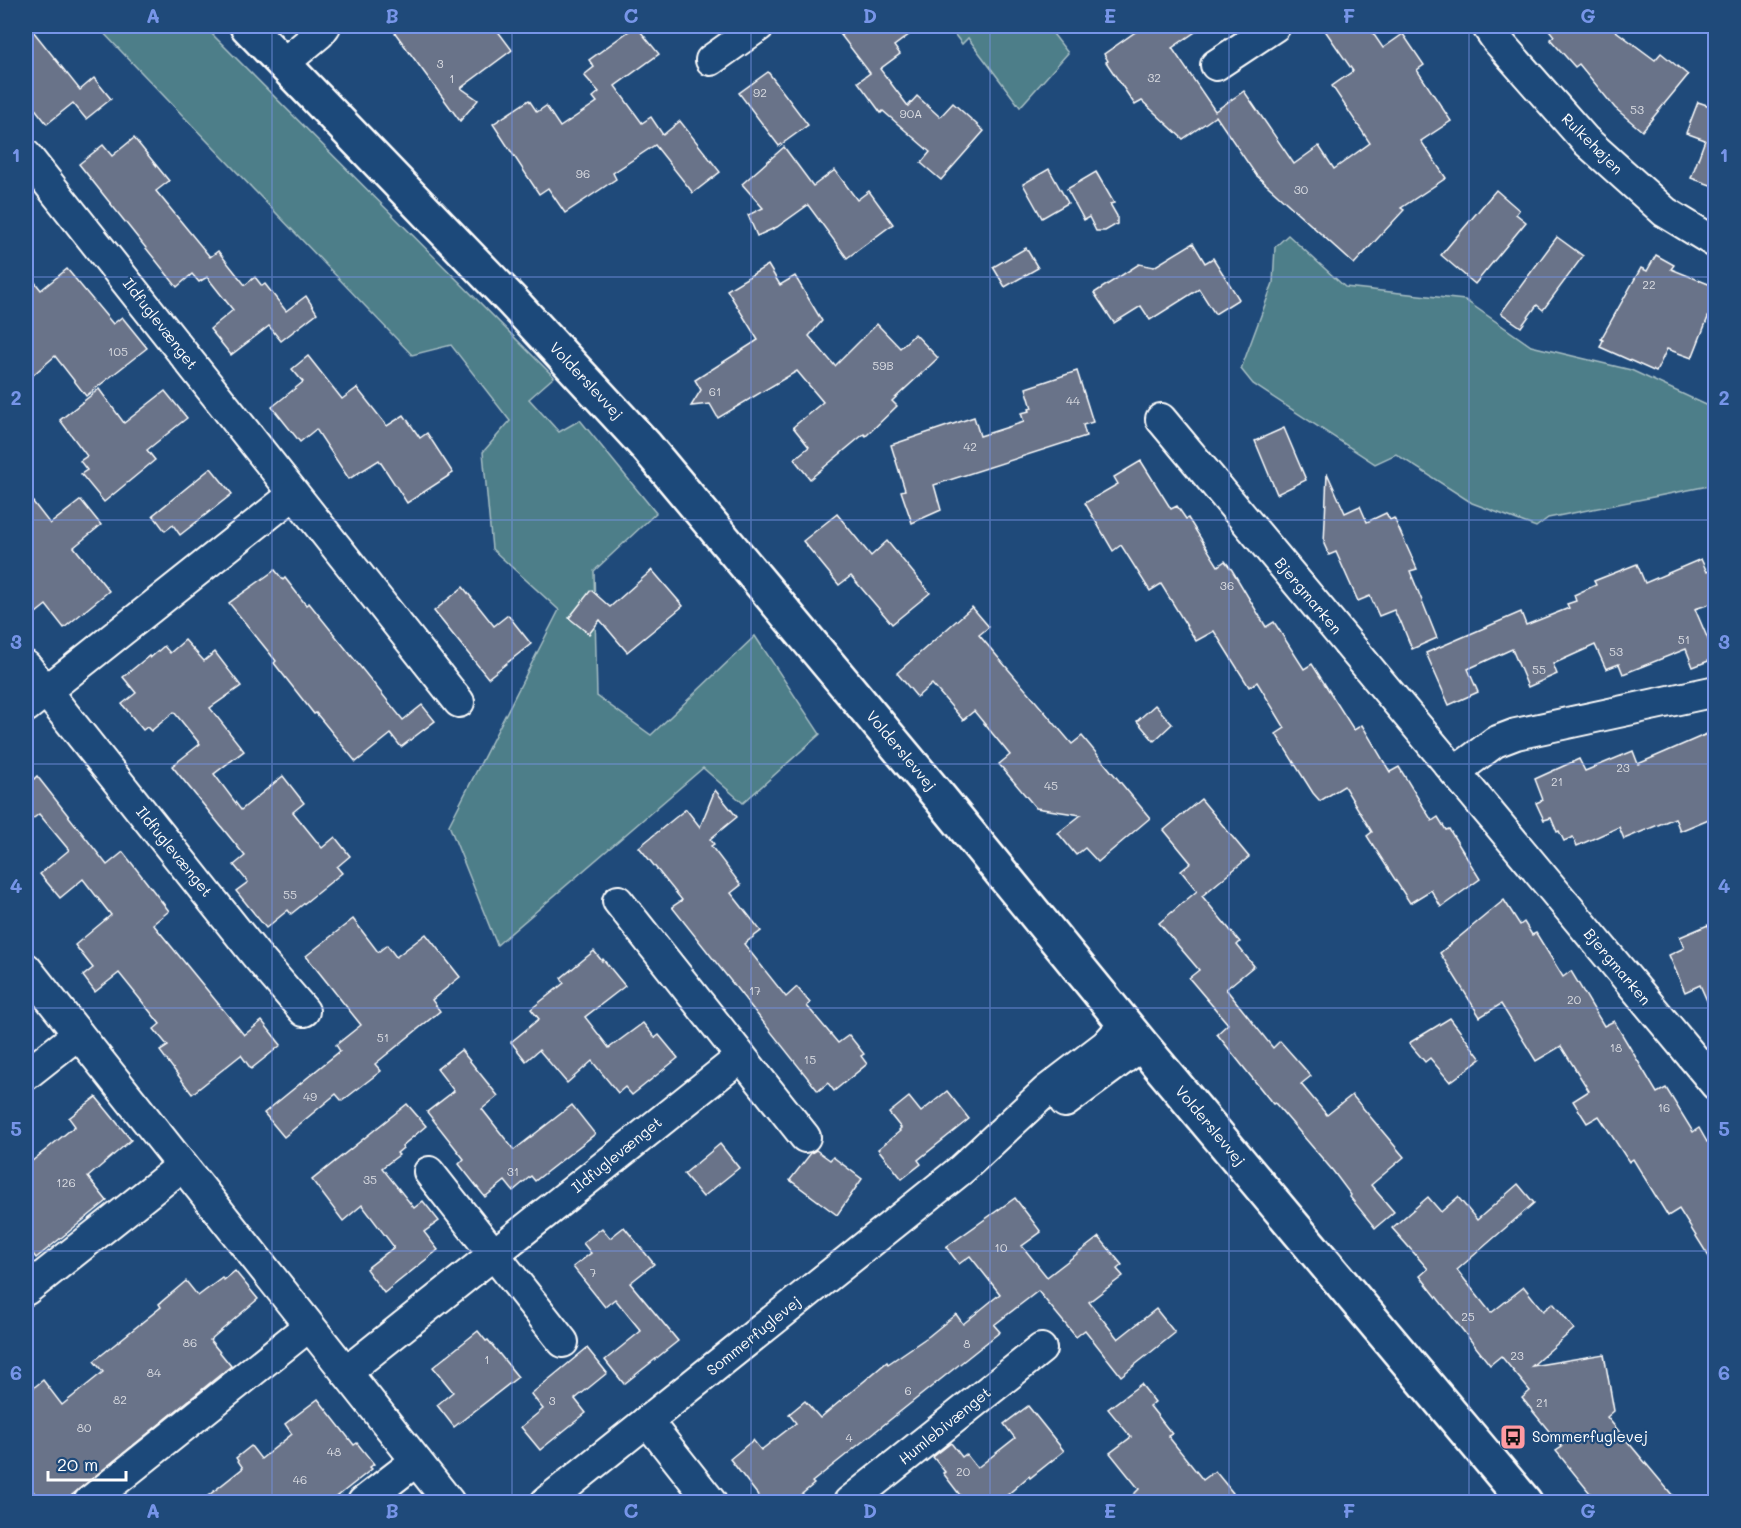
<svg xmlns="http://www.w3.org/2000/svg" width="1741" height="1528" font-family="Mali,sans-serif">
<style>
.green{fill:#4e7e89;stroke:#a6bec4;stroke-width:1.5}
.building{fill:#697389;stroke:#fff;stroke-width:1.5}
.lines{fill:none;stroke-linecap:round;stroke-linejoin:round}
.street-casing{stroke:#fff;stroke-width:34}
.secondary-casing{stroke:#fff;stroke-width:38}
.street{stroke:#1f4a7a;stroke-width:30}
.secondary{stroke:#1f4a7a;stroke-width:33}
.grid{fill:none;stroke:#7795e8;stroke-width:1.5;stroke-opacity:0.55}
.labels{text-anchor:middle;stroke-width:4.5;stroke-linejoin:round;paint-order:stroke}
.number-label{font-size:12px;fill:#dadce2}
.street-label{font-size:15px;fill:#fff;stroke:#1f4a7a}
.poi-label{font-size:15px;fill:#fff;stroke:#1f4a7a;text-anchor:start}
.neatline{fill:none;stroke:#7795e8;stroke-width:2}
.grid-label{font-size:20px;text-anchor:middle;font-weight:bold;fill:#7795e8}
</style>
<rect width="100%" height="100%" fill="#1f4a7a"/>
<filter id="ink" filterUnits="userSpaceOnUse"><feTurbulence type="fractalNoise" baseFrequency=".0167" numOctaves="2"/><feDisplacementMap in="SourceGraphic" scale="12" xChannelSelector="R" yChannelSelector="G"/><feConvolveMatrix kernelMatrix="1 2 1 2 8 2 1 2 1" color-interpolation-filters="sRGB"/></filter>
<g filter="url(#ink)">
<!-- green -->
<g class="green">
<path d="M97,26H204L554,377L529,399L559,432L580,420L656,513L594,571L597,696L651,735L755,636L820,734L743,803L703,768L497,945L449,825L559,610L492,549L483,452L510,421L451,345L412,355Z"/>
<path d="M948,26H1047L1068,53L1020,107L968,38L962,44Z"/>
<path d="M1288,235L1345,287L1465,300L1531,346L1631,370L1715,409L1716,474L1713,485L1548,518L1536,527L1472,503L1396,454L1375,464L1253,384L1241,369L1273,283L1275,247Z"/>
</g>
<!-- building -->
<g class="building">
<path d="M26,26H29L80,90L94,78L111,99L86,119L73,103L47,124L26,97Z"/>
<path d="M390,26H494L512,50L461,88L478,100L460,121Z"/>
<path d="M636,26L659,54L615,86L642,123L651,117L663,135L680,121L720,172L693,193L655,145L613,173L616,179L565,213L548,188L539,194L493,124L529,100L537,112L546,106L560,127L597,102L593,97L599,92L584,75L594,67L589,60Z"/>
<path d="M834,26H921L894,46L900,54L880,69L908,106L917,96L940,117L953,103L984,131L941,180L921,163L930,152L883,111L881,113L858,82L870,73Z"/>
<path d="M1144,26H1204L1172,48L1215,111L1244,91L1294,164L1319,146L1334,169L1370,143L1332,86L1353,71L1322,26H1368L1383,48L1403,34L1424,65L1417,70L1451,121L1421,141L1446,178L1401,208L1404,210L1354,264L1256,175L1216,116L1183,139L1142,101L1135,105L1106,62L1108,61L1104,54Z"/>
<path d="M1546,26H1609L1655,60L1661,53L1688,75L1642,131L1615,108L1579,64L1575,67L1550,39L1554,36Z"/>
<path d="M768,72L808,125L779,146L739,93Z"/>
<path d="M1698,102L1716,108V187L1691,178L1705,140L1686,133Z"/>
<path d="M134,138L169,181L156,191L210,257L218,251L245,285L255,277L262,286L265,284L286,311L306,296L317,313L281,341L269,326L231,355L210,329L233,310L207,277L199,282L192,274L177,287L79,164L103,145L112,156Z"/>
<path d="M784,147L813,186L835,170L857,200L869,191L893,224L847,258L808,205L777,227L757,236L748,215L763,208L742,184Z"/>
<path d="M1049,169L1068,203L1042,218L1023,184Z"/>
<path d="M1096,172L1114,203L1110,204L1117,216V224L1105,231H1096L1089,217L1084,220L1067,189Z"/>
<path d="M1496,190L1519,210L1516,214L1526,222L1475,284L1441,255Z"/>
<path d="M1557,237L1583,256L1543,310L1537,305L1521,327L1501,313Z"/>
<path d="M1193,243L1205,263L1213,258L1239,299L1215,314L1199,289L1150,320L1141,306L1114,323L1094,293L1139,264L1154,267Z"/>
<path d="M1026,248L1038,268L1005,287L993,267Z"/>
<path d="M1656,255L1674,265L1671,269L1716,287V317L1709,315L1692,358L1667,349L1656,372L1600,347L1603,340L1601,339L1641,268L1647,271Z"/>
<path d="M768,265L780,285L795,276L822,321L809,336L835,366L877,324L900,348L915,334L938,358L892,401L897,406L866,436L864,434L810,479L794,459L809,447L793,427L823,402L797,371L718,418L710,404L691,406L701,390L695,380L758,340L727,290Z"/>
<path d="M67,269L113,324L122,317L147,348L86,396L55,356L26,381V271L41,290Z"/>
<path d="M308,356L342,399L357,388L387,426L404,415L420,438L427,433L453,473L407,503L379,460L349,479L316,429L300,442L272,407L303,382L292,369Z"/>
<path d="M1077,371L1093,422L1083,425L1086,436L934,485L941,510L912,523L901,491L905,490L891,445L974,417L980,436L1024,422L1021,413L1030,411L1029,409L1032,408L1026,388Z"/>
<path d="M99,389L124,423L165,391L187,418L147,450L155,460L104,502L81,474L87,470L80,461L87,456L60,420Z"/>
<path d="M1284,428L1306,480L1277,494L1255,441Z"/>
<path d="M1141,461L1171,509L1177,506L1186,519L1188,518L1218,566L1225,561L1232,570L1266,627L1274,622L1304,669L1312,664L1354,730L1362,725L1390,772L1399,767L1432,821L1438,817L1446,830L1449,829L1480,879L1441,907L1431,890L1410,903L1367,836L1372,832L1344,786L1320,801L1313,793L1276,734L1285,728L1257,682L1249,687L1214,631L1196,641L1161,584L1150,591L1121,545L1113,551L1085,503L1118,484L1114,477Z"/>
<path d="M211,468L232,494L180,535L173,525L165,531L153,515Z"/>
<path d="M1327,473L1345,513L1360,506L1367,522L1386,513L1390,520L1394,518L1417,569L1410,571L1437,638L1412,649L1401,622L1400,623L1394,610L1379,616L1370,596L1358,601L1336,552L1329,555L1324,544Z"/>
<path d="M26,493L50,524L81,500L101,525L74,547L109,591L64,628L46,605L26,621Z"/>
<path d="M837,514L871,556L887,541L930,593L892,624L851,576L839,585L803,541Z"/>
<path d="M1701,559L1707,572L1710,570L1716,582V602L1695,609L1716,658L1693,667L1686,649L1623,674L1619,664L1606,669L1595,645L1553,664L1557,674L1528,687L1512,649L1468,669L1478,692L1449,705L1426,653L1521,612L1526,625L1569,608L1567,604L1576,601L1574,595L1596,585L1594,581L1637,564L1645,583Z"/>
<path d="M275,570L283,580L285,578L306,605L309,603L403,720L422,705L435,721L401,747L391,734L356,762L316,713L314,714L274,663L276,661L229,603Z"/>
<path d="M652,570L683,606L627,652L600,620L589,634L569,618L591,590L610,607Z"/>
<path d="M463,587L494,626L508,615L531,644L488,678L434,611Z"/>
<path d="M972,607L989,627L979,635L1072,744L1082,736L1150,818L1098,862L1085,848L1076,855L1058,833L1081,815L1036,808L999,764L1010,755L974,711L963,720L932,684L917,697L897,673Z"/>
<path d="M185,640L204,661L215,652L241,686L210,708L244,751L214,774L241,810L283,776L304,803L293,812L322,848L335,837L350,856L337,867L342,873L291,914L288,910L266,928L236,891L248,882L234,865L245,856L172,766L200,744L174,712L151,731L147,727L143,730L122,704L136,693L123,677L149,656L150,658L164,646L170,653Z"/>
<path d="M1155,705L1172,724L1154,741L1137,721Z"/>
<path d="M1716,730V816L1680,831L1675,818L1624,839L1619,827L1577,846L1573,837L1564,841L1559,831L1557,832L1551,818L1544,820L1536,803L1543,800L1535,779L1579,759L1585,771L1633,751L1638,764Z"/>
<path d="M37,776L107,865L123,852L169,911L153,924L244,1035L262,1021L281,1045L251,1069L241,1055L192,1094L160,1051L168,1046L154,1029L160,1024L119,973L95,992L83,976L93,968L75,945L111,915L83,879L60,898L40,874L69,850L39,814L26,824V787Z"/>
<path d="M715,790L737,817L710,839L714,844L711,846L741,885L731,893L761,931L744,944L786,997L797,987L810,1003L807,1006L838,1043L849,1035L864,1054L861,1056L867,1064L834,1091L828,1083L818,1091L672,907L682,900L639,847L686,809L700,827Z"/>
<path d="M1201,799L1249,857L1202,896L1240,942L1237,945L1254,966L1226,989L1273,1048L1280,1041L1311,1076L1301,1084L1327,1115L1352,1095L1404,1157L1371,1185L1394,1212L1375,1228L1350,1197L1351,1195L1333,1171L1275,1103L1273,1104L1217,1034L1228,1024L1189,978L1199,970L1159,923L1197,891L1181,871L1191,863L1164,830Z"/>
<path d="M1504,900L1520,925L1524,922L1532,935L1536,933L1563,977L1571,971L1604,1026L1614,1021L1657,1093L1666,1088L1693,1132L1699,1128L1707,1142L1716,1137V1268L1679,1209L1668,1216L1633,1159L1629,1162L1599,1116L1587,1123L1573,1101L1589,1091L1561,1046L1536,1061L1501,1004L1480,1017L1440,953Z"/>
<path d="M353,919L378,952L387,945L396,957L426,934L460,977L432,1000L440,1011L375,1064L381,1071L342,1101L336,1094L284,1137L264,1113L340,1051L336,1045L361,1025L306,956Z"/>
<path d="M1708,925L1716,942V1021L1700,985L1685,992L1669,955L1684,948L1680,937Z"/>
<path d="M594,951L602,961L603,959L625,986L585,1017L609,1048L643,1023L655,1038L659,1035L678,1058L632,1095L625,1087L618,1093L592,1061L567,1083L539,1050L526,1061L511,1042L539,1019L531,1009L564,983L561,978Z"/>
<path d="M1450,1018L1481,1059L1450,1082L1430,1058L1425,1062L1409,1043Z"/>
<path d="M461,1050L498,1096L482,1109L514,1150L572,1105L595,1134L535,1181L531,1176L513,1191L505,1181L485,1197L459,1164L464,1159L427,1112L454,1091L437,1069Z"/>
<path d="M947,1091L969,1119L918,1160L921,1164L902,1179L878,1149L900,1131L899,1130L901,1128L889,1113L909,1097L921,1112Z"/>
<path d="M96,1097L131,1140L88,1177L107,1201L36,1258L26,1245V1166L75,1126L69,1118Z"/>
<path d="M407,1104L426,1126L402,1146L403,1148L397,1153L399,1155L382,1168L414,1208L423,1201L439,1221L424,1232L438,1250L384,1293L366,1269L394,1247L362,1205L343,1221L312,1180Z"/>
<path d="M720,1144L739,1168L703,1197L684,1174Z"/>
<path d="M816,1150L830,1160L833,1157L862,1179L837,1215L790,1180L811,1153Z"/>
<path d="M1518,1184L1534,1203L1457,1270L1491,1313L1524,1287L1543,1311L1553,1303L1574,1329L1532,1366L1604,1354L1614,1411L1607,1417L1679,1503H1598L1556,1451L1562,1447L1522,1398L1530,1391L1501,1356L1490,1365L1420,1276L1428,1269L1392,1228L1428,1197L1441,1212L1458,1197L1477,1220Z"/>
<path d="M1015,1198L1041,1232L1022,1246L1047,1277L1099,1237L1122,1265L1117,1269L1123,1276L1089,1302L1118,1339L1156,1309L1175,1333L1121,1376L1085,1330L1076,1337L1038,1291L994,1325L1000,1332L812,1482L814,1484L791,1503H764L730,1459L753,1440L761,1450L796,1423L789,1414L805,1401L820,1418L887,1362L888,1364L929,1336L956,1314L963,1324L1000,1294L970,1256L959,1264L946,1247Z"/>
<path d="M624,1227L654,1264L630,1283L678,1341L624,1384L605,1360L641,1331L615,1299L605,1307L573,1267L591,1253L583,1243L602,1228L610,1238Z"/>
<path d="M235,1271L258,1299L210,1340L231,1366L62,1503H42L26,1482V1394L43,1380L62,1405L103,1372L94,1361L161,1307L159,1304L186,1281L198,1296L222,1278L224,1280Z"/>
<path d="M478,1331L486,1341L488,1340L518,1377L454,1427L437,1405L453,1392L433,1367Z"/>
<path d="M587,1348L607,1373L575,1399L586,1413L540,1450L521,1427L543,1409L531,1394Z"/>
<path d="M1141,1384L1155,1402L1150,1406L1172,1434L1168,1436L1203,1480L1215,1471L1233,1493L1221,1503H1125L1139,1489L1110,1453L1131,1437L1108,1409Z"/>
<path d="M318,1399L354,1445L357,1443L374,1464L370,1467L372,1469L329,1503H199L243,1468L236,1458L251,1446L261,1459L292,1434L285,1424Z"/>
<path d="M1028,1406L1064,1451L1030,1478L1029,1476L998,1503H966L943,1473L945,1472L933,1457L951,1443L962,1457L966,1454L977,1468L1015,1438L1004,1424Z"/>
</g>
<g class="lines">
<defs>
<g id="street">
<path d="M1487,26L1496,39L1585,140L1665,212L1716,243"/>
<path d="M711,60L759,26"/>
<path d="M284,63L319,34L325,26"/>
<path d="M1216,65L1275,26"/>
<path d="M26,155L459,702"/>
<path d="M1161,419L1716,1085"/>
<path d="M26,666L255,954L304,1011"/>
<path d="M26,707L294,494"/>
<path d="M1455,772L1495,742L1516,734L1716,691"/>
<path d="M618,901L805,1137"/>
<path d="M26,968L449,1502"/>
<path d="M26,1075L78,1034"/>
<path d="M1065,1102L1142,1045"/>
<path d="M429,1172L563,1342"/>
<path d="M26,1290L182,1166"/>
<path d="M346,1372L741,1057"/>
<path d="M647,1421L711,1502"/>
<path d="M89,1502L309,1326"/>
<path d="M363,1502L416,1461"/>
<path d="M546,1502L962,1169L1046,1091L1106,1045L1125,1024"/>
<path d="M849,1502L1041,1349"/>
</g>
<path id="secondary" d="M247,26L513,302L646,446L941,799L1142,1045L1525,1502"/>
</defs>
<!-- street casing -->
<use href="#street" class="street-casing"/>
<!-- secondary casing -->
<use href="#secondary" class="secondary-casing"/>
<!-- street -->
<use href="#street" class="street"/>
<!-- secondary -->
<use href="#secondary" class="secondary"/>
</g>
</g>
<!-- grid -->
<path class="grid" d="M272,26V1502M512,26V1502M751,26V1502M990,26V1502M1229,26V1502M1469,26V1502M26,277H1716M26,520H1716M26,764H1716M26,1008H1716M26,1251H1716"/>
<!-- icons -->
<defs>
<symbol id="bus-square" viewBox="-11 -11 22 22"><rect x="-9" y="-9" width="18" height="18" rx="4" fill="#ff9aa2" stroke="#1f4a7a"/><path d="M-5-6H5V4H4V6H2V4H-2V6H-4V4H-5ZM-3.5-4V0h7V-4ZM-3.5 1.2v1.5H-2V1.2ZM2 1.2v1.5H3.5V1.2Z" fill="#111"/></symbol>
</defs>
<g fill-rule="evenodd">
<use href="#bus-square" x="1498" y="1422" width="30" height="30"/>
</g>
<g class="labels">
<!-- number labels -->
<g class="number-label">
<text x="440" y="68">3</text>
<text x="1154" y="82">32</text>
<text x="452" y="83">1</text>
<text x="760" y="97">92</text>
<text x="1637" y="114">53</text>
<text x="911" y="118">90A</text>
<text x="583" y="178">96</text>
<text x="1301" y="194">30</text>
<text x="1649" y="289">22</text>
<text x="118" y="356">105</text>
<text x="883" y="370">59B</text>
<text x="715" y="396">61</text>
<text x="1073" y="405">44</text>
<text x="970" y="451">42</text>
<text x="1227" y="590">36</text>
<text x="1684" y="644">51</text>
<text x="1616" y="656">53</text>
<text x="1539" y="674">55</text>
<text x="1623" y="772">23</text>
<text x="1557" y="786">21</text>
<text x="1051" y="790">45</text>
<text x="290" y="899">55</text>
<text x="755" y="995">17</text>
<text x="1574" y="1004">20</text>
<text x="383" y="1042">51</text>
<text x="1616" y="1052">18</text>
<text x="810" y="1064">15</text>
<text x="310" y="1101">49</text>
<text x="1664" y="1112">16</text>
<text x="513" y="1176">31</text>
<text x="370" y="1184">35</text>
<text x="66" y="1187">126</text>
<text x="1001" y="1252">10</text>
<text x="593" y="1277">7</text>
<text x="1468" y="1321">25</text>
<text x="190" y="1347">86</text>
<text x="967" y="1348">8</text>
<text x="1517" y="1360">23</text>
<text x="487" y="1364">1</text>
<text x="154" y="1377">84</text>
<text x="908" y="1395">6</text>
<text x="120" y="1404">82</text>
<text x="552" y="1405">3</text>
<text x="1542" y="1407">21</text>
<text x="84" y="1432">80</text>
<text x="849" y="1442">4</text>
<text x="334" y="1456">48</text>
<text x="963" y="1476">20</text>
<text x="300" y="1484">46</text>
</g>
<!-- street labels -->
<g class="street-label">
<text transform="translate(1592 144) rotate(45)" y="5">Rulkehøjen</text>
<text transform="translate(160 324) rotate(52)" y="5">Ildfuglevænget</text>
<text transform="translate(586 381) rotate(47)" y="5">Volderslevvej</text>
<text transform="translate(1308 596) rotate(50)" y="5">Bjergmarken</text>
<text transform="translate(901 751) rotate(50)" y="5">Volderslevvej</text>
<text transform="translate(174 852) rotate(51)" y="5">Ildfuglevænget</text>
<text transform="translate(1617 967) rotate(50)" y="5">Bjergmarken</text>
<text transform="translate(1210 1126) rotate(50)" y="5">Volderslevvej</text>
<text transform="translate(617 1155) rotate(-39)" y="5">Ildfuglevænget</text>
<text transform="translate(754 1336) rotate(-39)" y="5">Sommerfuglevej</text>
<text transform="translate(945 1426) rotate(-39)" y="5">Humlebivænget</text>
</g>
<!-- poi labels -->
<g class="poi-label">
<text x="1532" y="1442">Sommerfuglevej</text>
</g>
</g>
<!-- margin -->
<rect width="1741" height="1528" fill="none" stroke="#1f4a7a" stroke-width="66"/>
<!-- scale -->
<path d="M48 1471v9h78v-9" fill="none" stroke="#ffffff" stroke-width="3"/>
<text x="57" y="1471" font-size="18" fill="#ffffff" stroke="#1f4a7a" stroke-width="4.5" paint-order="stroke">20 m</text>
<rect x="33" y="33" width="1675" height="1462" class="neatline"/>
<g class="grid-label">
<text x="153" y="23">A</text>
<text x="392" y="23">B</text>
<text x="631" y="23">C</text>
<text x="870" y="23">D</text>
<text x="1110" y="23">E</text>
<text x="1349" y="23">F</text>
<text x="1588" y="23">G</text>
<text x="16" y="162">1</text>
<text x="1724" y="162">1</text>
<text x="16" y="405">2</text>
<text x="1724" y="405">2</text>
<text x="16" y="649">3</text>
<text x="1724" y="649">3</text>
<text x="16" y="893">4</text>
<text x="1724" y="893">4</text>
<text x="16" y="1136">5</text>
<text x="1724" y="1136">5</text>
<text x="16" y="1380">6</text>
<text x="1724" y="1380">6</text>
<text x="153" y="1518">A</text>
<text x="392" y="1518">B</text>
<text x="631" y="1518">C</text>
<text x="870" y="1518">D</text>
<text x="1110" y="1518">E</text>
<text x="1349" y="1518">F</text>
<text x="1588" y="1518">G</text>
</g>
</svg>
